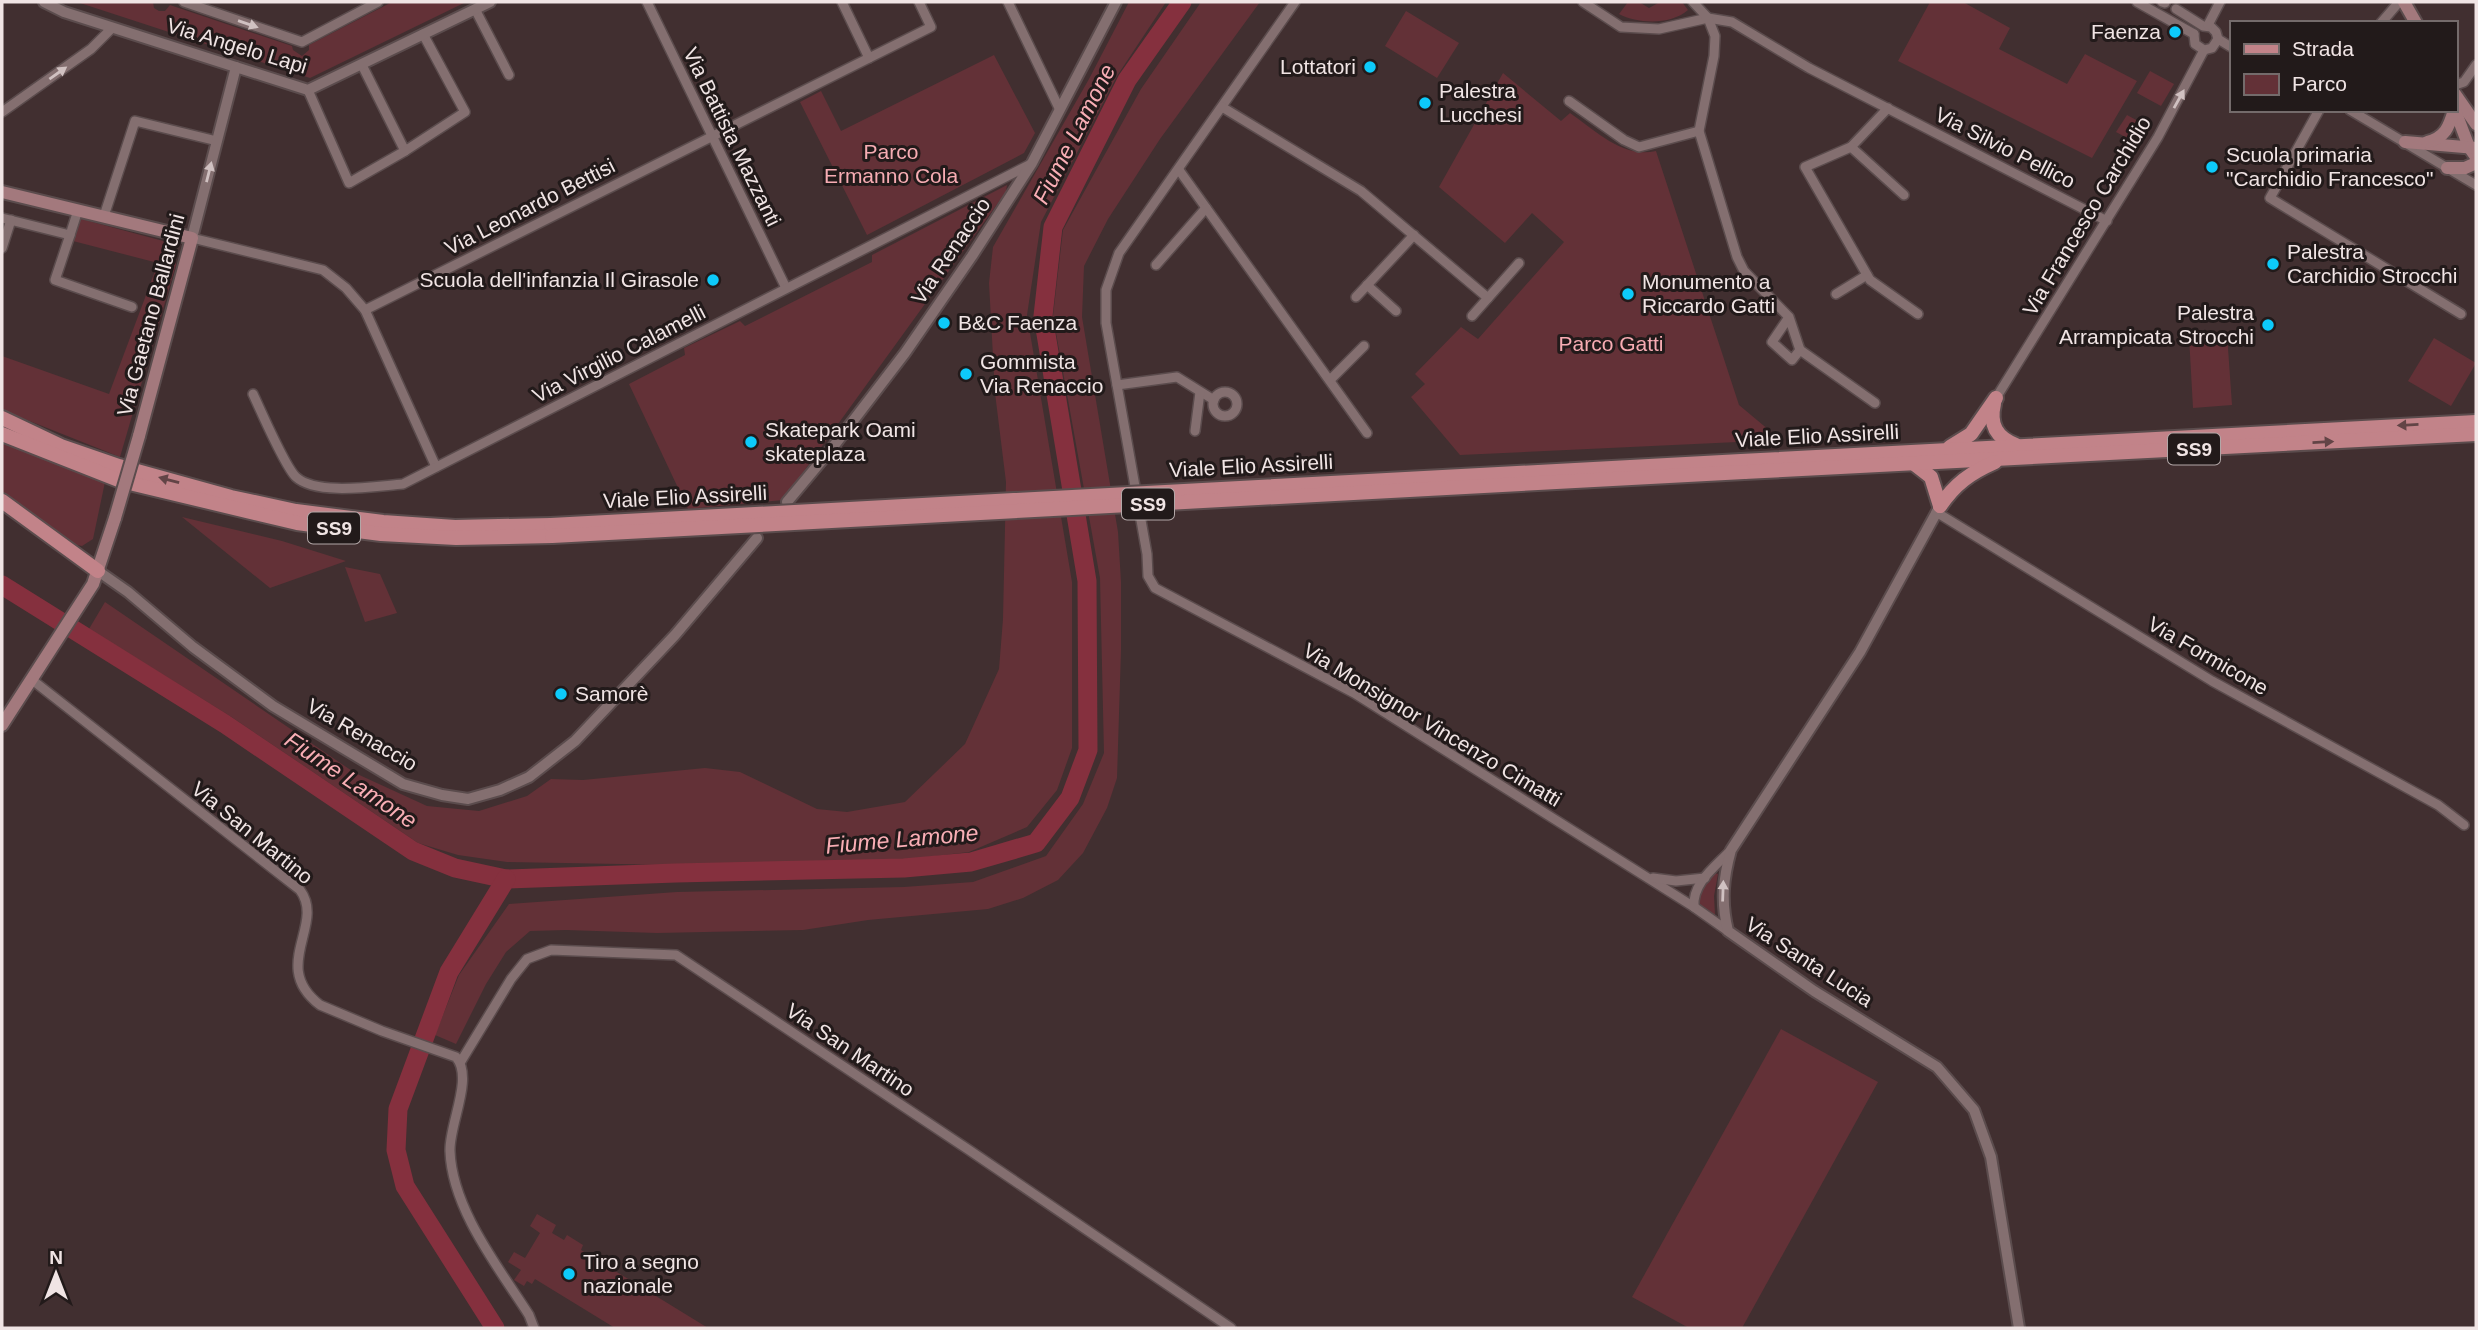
<svg xmlns="http://www.w3.org/2000/svg" width="2478" height="1330" font-family="Helvetica,sans-serif">
<style>
.green{fill:#633137}
.lines{fill:none;stroke-linecap:round;stroke-linejoin:round}
.river{stroke:#85303e;stroke-width:19}
.minor-casing{stroke:#5b4c4d;stroke-width:12}
.tertiary-casing{stroke:#5b4c4d;stroke-width:14}
.secondary-casing{stroke:#5b4c4d;stroke-width:16}
.primary-casing{stroke:#5b4c4d;stroke-width:18}
.minor{stroke:#846f70;stroke-width:9}
.tertiary{stroke:#846f70;stroke-width:10}
.secondary{stroke:#a3797d;stroke-width:12}
.primary{stroke:#c28389;stroke-width:14}
.secondary-bridge-casing{stroke:#5b4c4d;stroke-width:16;stroke-linecap:butt}
.primary-bridge-casing{stroke:#5b4c4d;stroke-width:18;stroke-linecap:butt}
.secondary-bridge{stroke:#a3797d;stroke-width:12}
.primary-bridge{stroke:#c28389;stroke-width:14}
.oneway{fill:#d0c1c1}
.oneway2{fill:#624446}
.poi-dot{fill:#0dcafa;stroke:#221a1a;stroke-width:2.5}
.labels{text-anchor:middle;stroke-width:6;stroke-linejoin:round;paint-order:stroke}
.shield{fill:#221a1a;stroke:#b2a7a7;stroke-width:2}
.shield-label{font-size:19px;font-weight:bold;fill:#f0e4e4}
.poi-label{font-size:21px;fill:#f0e4e4;stroke:#221a1a;text-anchor:start}
.street-label{font-size:21px;fill:#f0e4e4;stroke:#221a1a}
.park-label{font-size:21px;fill:#f7acb3;stroke:#221a1a}
.water-label{font-size:23px;font-style:italic;fill:#f9aeb5;stroke:#221a1a}
</style>
<rect width="100%" height="100%" fill="#412f30"/>
<!-- green -->
<g class="green">
<path d="M77,2H153L154,8L159,11H165L170,5L292,46L293,50L302,56L309,50V45L392,2H466L310,78Z"/>
<path d="M1129,2H1166L1117,76L1041,222L1027,315L1072,582V748L1057,790L1027,827L969,852L902,860L676,865L507,862L458,855L418,843L230,716L89,629L105,602L355,773L427,806L479,811L527,796L551,779L583,780L705,768L740,772L817,809L847,812L905,802L965,744L999,669L1003,619L1006,482L995,393L989,283L993,247L1089,79Z"/>
<path d="M1201,2H1260L1160,139L1108,219L1084,266L1082,317L1118,532L1121,582V650L1117,778L1107,808L1083,853L1058,880L1023,898L988,909L868,920L803,930L657,933L566,930L530,931L506,952L486,984L456,1044L435,1035L459,975L509,904L677,892L904,887L973,882L1046,856L1083,804L1104,753L1100,578L1053,316L1063,230L1141,89Z"/>
<path d="M1628,2H1639L1649,8L1660,2H1682L1688,10C1671,25 1638,24 1619,14Z"/>
<path d="M1930,2H1963L2010,28L1999,49L2067,84L2085,54L2137,81L2092,158L1898,61Z"/>
<path d="M1406,11L1459,43L1437,78L1385,46Z"/>
<path d="M994,55L1035,133L1024,153L867,235L800,102L821,91L841,131Z"/>
<path d="M2150,71L2174,84L2161,106L2137,93Z"/>
<path d="M1503,73L1561,121L1570,113C1595,130 1623,159 1656,151L1739,405L1781,440L1460,455L1411,397L1425,384L1415,374L1461,327L1478,339L1564,242L1532,213L1505,243L1439,187Z"/>
<path d="M2127,115L2149,127L2140,145L2116,132Z"/>
<path d="M1007,185L1006,192L783,500L688,509L629,384L685,355L684,348L740,321L745,326L872,262V255Z"/>
<path d="M81,219L167,242C175,249 176,255 176,265L120,457L2,410V356L109,394L158,263L73,241Z"/>
<path d="M2227,334L2232,405L2193,408L2189,336Z"/>
<path d="M2434,338L2476,363L2451,406L2408,381Z"/>
<path d="M2,440L105,482L93,539L82,546L72,544L2,494Z"/>
<path d="M182,517L282,541L346,561L270,588Z"/>
<path d="M345,567L380,574L397,613L365,622Z"/>
<path d="M1715,873L1718,874L1714,896L1715,915L1698,903C1699,889 1705,882 1715,873Z"/>
<path d="M1781,1029L1878,1082L1742,1328H1689L1632,1297Z"/>
<path d="M537,1214L556,1225L552,1233L564,1240L567,1235L583,1245L581,1250L708,1328H615L535,1279L532,1284L527,1281L524,1286L514,1280L521,1270L508,1262L514,1252L525,1258L540,1233L530,1226Z"/>
</g>
<g class="lines">
<!-- river -->
<g class="river">
<path d="M2,585L225,724L413,851L455,868L506,879L676,873L904,868L971,862L1036,843L1070,798L1088,750L1087,581L1043,316L1053,227L1127,80L1182,2"/>
<path d="M495,1328L405,1186L396,1150L398,1109L449,972L506,879"/>
</g>
<defs>
<g id="minor">
<path d="M184,2L302,42L378,2"/>
<path d="M647,2L786,288"/>
<path d="M842,2L869,58"/>
<path d="M1008,2L1059,108"/>
<path d="M1295,2L1119,253L1106,290V323L1147,554L1148,576L1155,588L1354,693L1694,907L1728,931"/>
<path d="M1583,2L1621,27L1659,29L1708,18L1732,22L1809,68L2107,221"/>
<path d="M1693,2L1708,18L1715,36L1714,56L1699,131L1737,257L1744,271L1789,317L1800,350L1792,360L1772,342L1789,317"/>
<path d="M2137,2L2194,34"/>
<path d="M2162,2L2165,3"/>
<path d="M475,9L509,75"/>
<path d="M2176,9L2203,26L2211,27L2216,32L2218,39L2231,47"/>
<path d="M2381,23L2399,2"/>
<path d="M2208,25L2220,2"/>
<path d="M2194,34L2195,44L2204,50L2212,48L2218,39"/>
<path d="M362,65L405,151L465,112L423,34"/>
<path d="M2455,85L2464,82L2476,65"/>
<path d="M308,90L349,183L405,151"/>
<path d="M1569,101L1624,140L1639,147L1699,131"/>
<path d="M1222,107L1361,191L1488,298"/>
<path d="M1888,108L1851,147L1805,167L1870,280L1918,314"/>
<path d="M2319,110L2270,198L2461,314"/>
<path d="M2350,110L2476,185"/>
<path d="M2,112L91,49L112,28"/>
<path d="M1851,147L1904,195"/>
<path d="M1179,170L1367,433"/>
<path d="M104,216L135,121L217,141"/>
<path d="M2,218L70,235L78,210"/>
<path d="M70,235L55,280L132,307"/>
<path d="M192,238L323,270L346,288L365,310L436,467"/>
<path d="M2,248L11,220"/>
<path d="M1156,265L1206,208"/>
<path d="M1367,285L1396,311"/>
<path d="M1836,294L1867,275"/>
<path d="M1356,297L1414,235"/>
<path d="M365,310L931,27L919,2"/>
<path d="M1472,316L1519,263"/>
<path d="M1800,350L1875,403"/>
<path d="M1330,380L1364,346"/>
<path d="M1117,385L1177,377L1214,400"/>
<circle cx="1225" cy="404" r="12"/>
<path d="M253,394C261,411 285,467 296,477C317,496 376,486 403,484L1031,164"/>
<path d="M1996,398L2158,137L2204,50"/>
<path d="M1195,431L1200,392"/>
<path d="M1936,512L2212,681L2438,805L2464,825"/>
<path d="M31,679L300,890C326,925 269,966 320,1005L382,1031L456,1057C474,1078 449,1124 450,1151C452,1209 499,1268 529,1315L534,1328"/>
<path d="M1653,878L1676,881L1705,878"/>
<path d="M1694,907C1692,883 1715,867 1731,850"/>
<path d="M460,1063L511,979L527,959L551,950L676,955L969,1150L1231,1328"/>
</g>
<g id="tertiary">
<path d="M44,2L64,12L308,90L490,2"/>
<path d="M192,238L236,67"/>
<path d="M787,502L833,447L905,353L972,256L1032,163L1116,2"/>
<path d="M1940,506L1860,652L1731,850C1723,879 1721,902 1728,931L1814,991L1937,1067L1974,1110L1991,1157L2019,1328"/>
<path d="M98,571L128,592L193,647L273,706L403,784L442,795L468,799L500,790L529,777L575,741L675,635L757,538"/>
</g>
<g id="secondary">
<path d="M2404,2L2416,23"/>
<path d="M2455,94L2476,124"/>
<path d="M2455,110L2469,147L2476,157"/>
<path d="M2405,142L2476,148"/>
<path d="M2427,142C2445,138 2449,127 2454,110"/>
<path d="M2447,168H2465L2476,163"/>
<path d="M2,192L192,238L139,436"/>
<path d="M2,725L93,584L115,518"/>
</g>
<g id="primary">
<path d="M1994,404C1989,425 1997,438 2016,445"/>
<path d="M2,418L61,446L119,466L231,497L296,511L383,522L455,527L551,525"/>
<path d="M2,434L121,481L297,523L381,534L456,538L552,536"/>
<path d="M1950,447L1971,434L1996,398"/>
<path d="M1741,461L2476,422"/>
<path d="M1913,463L1931,477L1940,506"/>
<path d="M1744,472L2476,434"/>
<path d="M2,501L98,571"/>
<path d="M1940,506C1955,484 1970,473 1995,462"/>
</g>
</defs>
<!-- minor casing -->
<use href="#minor" class="minor-casing"/>
<!-- tertiary casing -->
<use href="#tertiary" class="tertiary-casing"/>
<!-- secondary casing -->
<use href="#secondary" class="secondary-casing"/>
<!-- primary casing -->
<use href="#primary" class="primary-casing"/>
<!-- minor -->
<use href="#minor" class="minor"/>
<!-- tertiary -->
<use href="#tertiary" class="tertiary"/>
<!-- secondary -->
<use href="#secondary" class="secondary"/>
<!-- primary -->
<use href="#primary" class="primary"/>
<defs>
<path id="secondary-bridge" d="M115,518L139,436"/>
<g id="primary-bridge">
<path d="M551,525L1741,461"/>
<path d="M552,536L1744,472"/>
</g>
</defs>
<!-- secondary-bridge casing -->
<use href="#secondary-bridge" class="secondary-bridge-casing"/>
<!-- primary-bridge casing -->
<use href="#primary-bridge" class="primary-bridge-casing"/>
<!-- secondary-bridge -->
<use href="#secondary-bridge" class="secondary-bridge"/>
<!-- primary-bridge -->
<use href="#primary-bridge" class="primary-bridge"/>
</g>
<!-- one-way arrows -->
<defs><path id="oneway-solid" d="M-6-.8H1V-3.2L6.5 0L1 3.2V.8H-6Z" transform="scale(1.75)"/></defs>
<g class="oneway">
<use href="#oneway-solid" transform="translate(248 24) rotate(19)"/>
<use href="#oneway-solid" transform="translate(58 73) rotate(-35)"/>
<use href="#oneway-solid" transform="translate(2179 99) rotate(-61)"/>
<use href="#oneway-solid" transform="translate(209 172) rotate(-76)"/>
<use href="#oneway-solid" transform="translate(1723 891) rotate(-88)"/>
</g>
<g class="oneway2">
<use href="#oneway-solid" transform="translate(2408 425) rotate(177)"/>
<use href="#oneway-solid" transform="translate(2323 442) rotate(-3)"/>
<use href="#oneway-solid" transform="translate(169 480) rotate(-165)"/>
</g>
<!-- markers -->
<g class="poi-dot">
<circle cx="2175" cy="32" r="7"/>
<circle cx="1370" cy="67" r="7"/>
<circle cx="1425" cy="103" r="7"/>
<circle cx="2212" cy="167" r="7"/>
<circle cx="2273" cy="264" r="7"/>
<circle cx="713" cy="280" r="7"/>
<circle cx="1628" cy="294" r="7"/>
<circle cx="944" cy="323" r="7"/>
<circle cx="2268" cy="325" r="7"/>
<circle cx="966" cy="374" r="7"/>
<circle cx="751" cy="442" r="7"/>
<circle cx="561" cy="694" r="7"/>
<circle cx="569" cy="1274" r="7"/>
</g>
<g class="labels">
<!-- shield labels -->
<g class="shield">
<rect x="2168" y="433.5" width="52" height="31" rx="5"/>
<rect x="1122" y="488.5" width="52" height="31" rx="5"/>
<rect x="308" y="512.5" width="52" height="31" rx="5"/>
</g>
<g class="shield-label">
<text x="2194" y="456">SS9</text>
<text x="1148" y="511">SS9</text>
<text x="334" y="535">SS9</text>
</g>
<!-- poi labels -->
<g class="poi-label">
<text x="2161" y="39" text-anchor="end">Faenza</text>
<text x="1356" y="74" text-anchor="end">Lottatori</text>
<text x="1439" y="98">Palestra<tspan x="1439" dy="24">Lucchesi</tspan></text>
<text x="2226" y="162">Scuola primaria<tspan x="2226" dy="24">"Carchidio Francesco"</tspan></text>
<text x="2287" y="259">Palestra<tspan x="2287" dy="24">Carchidio Strocchi</tspan></text>
<text x="699" y="287" text-anchor="end">Scuola dell'infanzia Il Girasole</text>
<text x="1642" y="289">Monumento a<tspan x="1642" dy="24">Riccardo Gatti</tspan></text>
<text x="2254" y="320" text-anchor="end">Palestra<tspan x="2254" dy="24">Arrampicata Strocchi</tspan></text>
<text x="958" y="330">B&amp;C Faenza</text>
<text x="980" y="369">Gommista<tspan x="980" dy="24">Via Renaccio</tspan></text>
<text x="765" y="437">Skatepark Oami<tspan x="765" dy="24">skateplaza</tspan></text>
<text x="575" y="701">Samorè</text>
<text x="583" y="1269">Tiro a segno<tspan x="583" dy="24">nazionale</tspan></text>
</g>
<!-- street labels -->
<g class="street-label">
<text transform="translate(237 46) rotate(17)" y="7">Via Angelo Lapi</text>
<text transform="translate(732 137) rotate(64)" y="7">Via Battista Mazzanti</text>
<text transform="translate(2005 148) rotate(27)" y="7">Via Silvio Pellico</text>
<text transform="translate(530 207) rotate(-27)" y="7">Via Leonardo Bettisi</text>
<text transform="translate(2087 216) rotate(-59)" y="7">Via Francesco Carchidio</text>
<text transform="translate(951 251) rotate(-56)" y="7">Via Renaccio</text>
<text transform="translate(151 315) rotate(-75)" y="7">Via Gaetano Ballardini</text>
<text transform="translate(619 354) rotate(-27)" y="7">Via Virgilio Calamelli</text>
<text transform="translate(1817 436) rotate(-3)" y="7">Viale Elio Assirelli</text>
<text transform="translate(1251 466) rotate(-3)" y="7">Viale Elio Assirelli</text>
<text transform="translate(685 497) rotate(-3)" y="7">Viale Elio Assirelli</text>
<text transform="translate(2208 656) rotate(30)" y="7">Via Formicone</text>
<text transform="translate(1432 725) rotate(31)" y="7">Via Monsignor Vincenzo Cimatti</text>
<text transform="translate(362 735) rotate(30)" y="7">Via Renaccio</text>
<text transform="translate(252 833) rotate(39)" y="7">Via San Martino</text>
<text transform="translate(1809 962) rotate(33)" y="7">Via Santa Lucia</text>
<text transform="translate(850 1050) rotate(34)" y="7">Via San Martino</text>
</g>
<!-- park labels -->
<g class="park-label">
<text x="891" y="159">Parco<tspan x="891" dy="24">Ermanno Cola</tspan></text>
<text x="1611" y="351">Parco Gatti</text>
</g>
<!-- water labels -->
<g class="water-label">
<text transform="translate(1074 134) rotate(-63)" y="8">Fiume Lamone</text>
<text transform="translate(351 780) rotate(34)" y="8">Fiume Lamone</text>
<text transform="translate(902 839) rotate(-5)" y="8">Fiume Lamone</text>
</g>
</g>
<!-- border -->
<rect width="2478" height="1330" fill="none" stroke="#f0e4e4" stroke-width="7"/>
<!-- legend -->
<rect x="2230" y="21" width="228" height="91" fill="#221a1a" stroke="#746b6b" stroke-width="2"/>
<rect x="2244" y="44" width="35" height="10" fill="#c28389" stroke="#746b6b" stroke-width="2"/>
<text x="2292" y="56" font-size="21" fill="#f0e4e4">Strada</text>
<rect x="2244" y="74" width="35" height="21" fill="#633137" stroke="#746b6b" stroke-width="2"/>
<text x="2292" y="91" font-size="21" fill="#f0e4e4">Parco</text>
<!-- north arrow -->
<g transform="translate(56 1274)" stroke="#221a1a" stroke-width="5" paint-order="stroke">
<path d="M0-5L12 26L0 18L-12 26Z" fill="#f0e4e4"/>
<text y="-10" font-size="19" font-weight="bold" text-anchor="middle" fill="#f0e4e4">N</text>
</g>
</svg>
